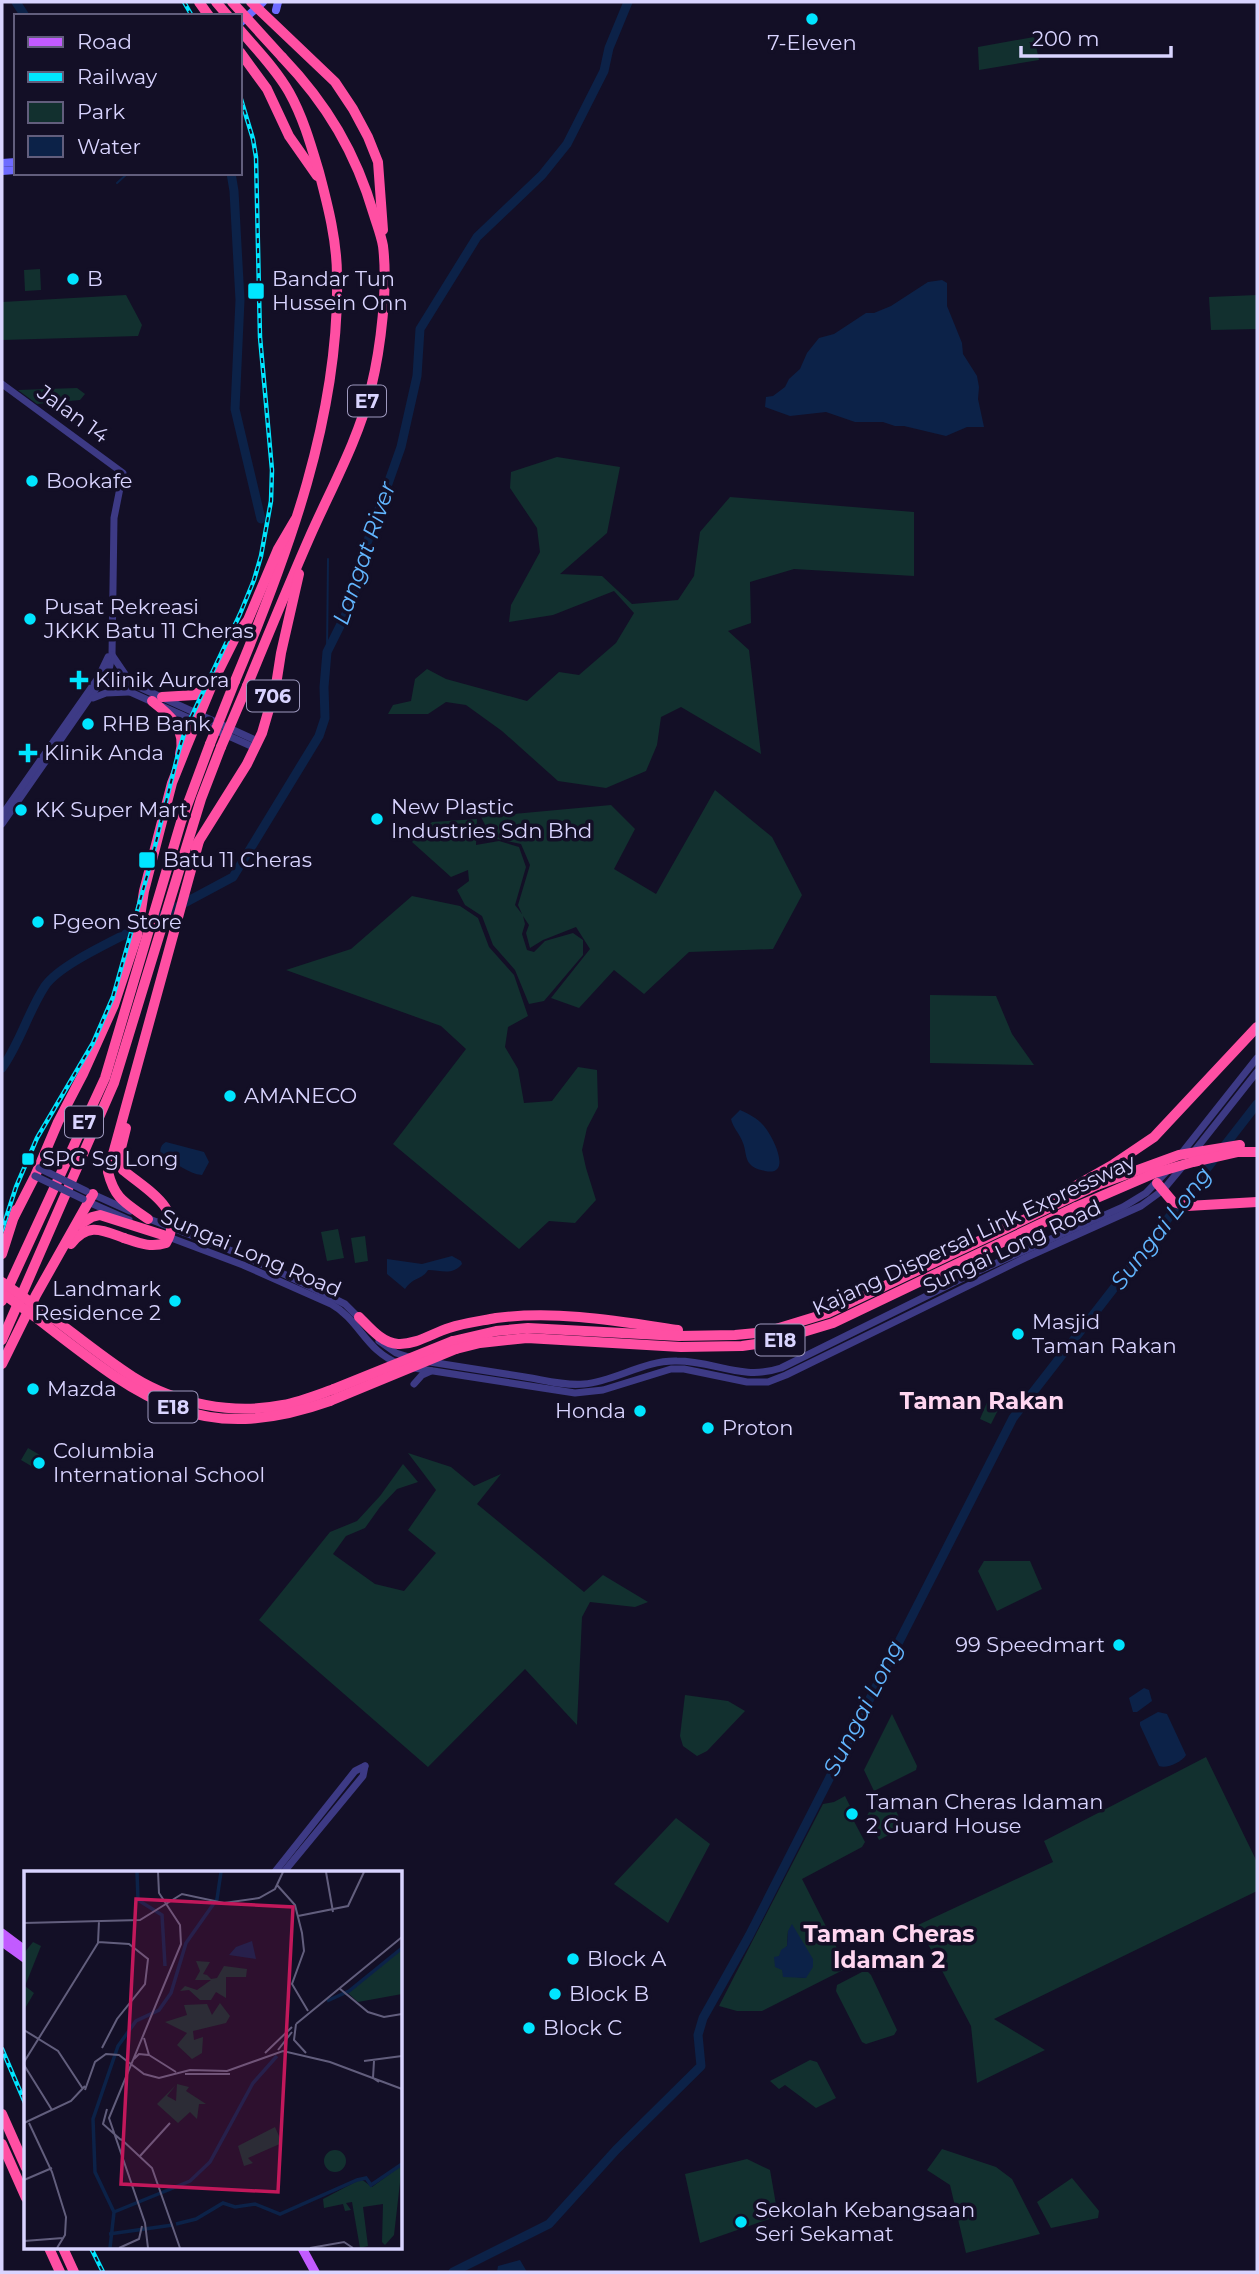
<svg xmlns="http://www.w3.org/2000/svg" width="1259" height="2274" font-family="Montserrat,sans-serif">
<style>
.green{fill:#12302f;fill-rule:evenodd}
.water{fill:#0c2248}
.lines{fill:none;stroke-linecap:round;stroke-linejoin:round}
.stream{stroke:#0c2248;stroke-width:2}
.river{stroke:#0c2248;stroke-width:9}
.tertiary{stroke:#3d3a85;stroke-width:7}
.secondary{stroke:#6f6bff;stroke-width:8}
.primary{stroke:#c25bff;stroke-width:9}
.motorway{stroke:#ff4fa3;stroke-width:10}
.rail-casing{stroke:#00e5ff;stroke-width:4.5}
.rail{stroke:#130f26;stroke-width:2;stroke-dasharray:5;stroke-linecap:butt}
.tertiary-bridge{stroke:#3d3a85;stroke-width:7}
.motorway-bridge{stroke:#ff4fa3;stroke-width:10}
.poi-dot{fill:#00e5ff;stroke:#130f26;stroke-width:2.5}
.labels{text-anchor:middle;stroke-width:7;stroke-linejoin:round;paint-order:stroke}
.shield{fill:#130f26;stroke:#9e99be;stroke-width:2}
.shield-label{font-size:19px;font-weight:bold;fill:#d9d4ff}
.poi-label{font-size:21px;fill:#d9d4ff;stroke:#130f26;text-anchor:start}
.street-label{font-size:21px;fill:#d9d4ff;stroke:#130f26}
.water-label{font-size:23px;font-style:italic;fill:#62b6ff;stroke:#130f26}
.neighbourhood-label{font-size:23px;font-weight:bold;fill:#ffd6f0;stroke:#130f26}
.inset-river{fill:none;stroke:#0c2248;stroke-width:3.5}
.inset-road{fill:none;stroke:#625e7d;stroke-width:2}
.view{fill:#c2185b;fill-opacity:0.15;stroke:#c2185b;stroke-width:3.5}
.inset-edge{fill:none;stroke:#d9d4ff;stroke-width:3.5}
</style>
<rect width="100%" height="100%" fill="#130f26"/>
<!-- green -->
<g class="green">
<path d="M1034,37L1039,60L979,70L978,47Z"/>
<path d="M40,269L41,290L25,291L24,270Z"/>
<path d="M126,295L142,325L138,336L2,340V302Z"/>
<path d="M1257,295V329L1211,330L1209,297Z"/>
<path d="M77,388L85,394L80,400L37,404L18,390Z"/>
<path d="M557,457L620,467L607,533L560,574L602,576L632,604L678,600L694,576L700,532L730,497L914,512V576L794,569L750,582L751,623L728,631L749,650L761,754L681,707L661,717L657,745L646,771L606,788L558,781L502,731L466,705L446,702L428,714H388L393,705L411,701L415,679L427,669L446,679L527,701L559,672L579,675L616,643L634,613L614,591L553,615L509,622L511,605L540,552L537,528L510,488L511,472Z"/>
<path d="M715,790L772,837L802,895L773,949L689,952L644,994L614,970L579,1008L551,998L590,949L576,927L543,940L530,948L526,933L529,925L523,916L525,924L522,934L527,950L534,952L545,941L573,933L583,940V955L544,1001L529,1004L515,970L493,945L482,916L465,905L457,890L469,881L468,870L451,877L412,842L432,822L477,819L476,845L499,841L519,847L526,867L515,905L522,914L518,905L530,865L521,844L492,838L481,817L611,805L635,829L614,869L656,894Z"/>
<path d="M412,896L460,906L478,918L489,947L514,975L528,1016L508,1027L505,1047L518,1069L524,1103L552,1101L578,1067L597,1070L598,1107L587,1128L582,1150L586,1168L596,1200L575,1223L549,1221L519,1249L393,1144L466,1049L441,1026L286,970L351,949Z"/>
<path d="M930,995L996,996L1012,1034L1034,1065L930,1063Z"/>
<path d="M338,1229L344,1258L327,1261L321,1232Z"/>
<path d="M365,1236L368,1261L355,1263L351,1238Z"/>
<path d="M988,1400L1000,1406L991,1424L980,1419Z"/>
<path d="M28,1448L45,1458L38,1470L21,1460Z"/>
<path d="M408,1453L451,1467L474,1486L501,1474L477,1504L584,1592L603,1575L648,1602L635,1607L590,1602L582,1617L577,1725L525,1669L428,1767L259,1620L330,1532L357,1521L380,1496L403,1464L418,1482L397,1489L380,1507L365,1528L346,1536L333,1554L375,1584L404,1591L436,1553L408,1530L436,1490Z"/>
<path d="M984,1561H1030L1042,1589L997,1611L978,1571Z"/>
<path d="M685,1695L728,1701L745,1711L707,1751L697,1756L683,1746L680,1736Z"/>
<path d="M892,1714L917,1766L916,1770L874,1791L864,1770Z"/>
<path d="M1206,1757L1257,1862V1891L994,2019L1045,2050L977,2083L971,2026L918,1925L1053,1862L1044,1841Z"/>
<path d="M845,1796L851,1808L848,1810L865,1842L862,1847L802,1879L847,1968L762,2011H737L719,2006L823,1804L834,1802ZM788,1931L806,1978C786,1976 783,1977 779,1956L787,1946Z"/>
<path d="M891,1801L904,1827L879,1840L867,1816L869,1812Z"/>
<path d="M676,1818L710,1844L668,1923L614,1884Z"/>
<path d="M862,1972H868L871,1975L897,2030L894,2035L866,2044L862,2042L836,1991L837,1985Z"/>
<path d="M810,2060L817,2062L836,2098L816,2108L785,2085L779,2089L770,2081Z"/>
<path d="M942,2149L996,2167L1012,2179L1040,2234L966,2253L950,2185L927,2170Z"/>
<path d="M747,2159L770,2170L778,2216L700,2243L685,2174Z"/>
<path d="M1072,2178L1099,2211L1098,2218L1051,2228L1037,2202Z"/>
</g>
<!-- water -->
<g class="water">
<path d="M942,280L947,283V306L962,343L963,354L977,376L979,387L978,399L984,427H967L946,436L904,426H895L883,422H855L826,412L790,416L765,407L766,397L773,396L785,387L789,379L800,369L807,353L819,338L834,334L866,313H874L891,306L928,282Z"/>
<path d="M740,1110C749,1114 757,1118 763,1125C772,1134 794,1177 765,1171C760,1170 753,1168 750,1164C745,1159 746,1150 743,1143C740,1134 733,1128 731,1119Z"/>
<path d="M166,1142L204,1152L209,1162L202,1175C188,1174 177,1162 163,1159C159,1154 159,1145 166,1142Z"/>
<path d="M452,1256L461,1261L462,1264C452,1276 441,1270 428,1270C422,1280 413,1277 405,1289L387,1274V1259L422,1264Z"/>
<path d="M1144,1688L1149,1690L1152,1701L1137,1712H1133L1129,1698Z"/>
<path d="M1158,1712L1167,1714L1186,1755C1182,1762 1167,1769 1159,1766L1140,1725V1722Z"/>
<path d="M792,1924L813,1959V1967L806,1978L783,1977L782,1970L775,1967L774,1957L779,1956L781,1950L787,1946L788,1931Z"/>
<path d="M520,2260L527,2272H497L498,2266Z"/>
</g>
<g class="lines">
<!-- stream -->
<g class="stream">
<path d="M117,183L128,173"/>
<path d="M327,652L328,559"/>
</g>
<!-- river -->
<g class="river">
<path d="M16,2L25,16"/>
<path d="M231,173L234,191L240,300L235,409L261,519"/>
<path d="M162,915L233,877L319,736L325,718L324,687L327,652L352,602L366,546L401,447L417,376L420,329L477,237L542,175L567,144L604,71L609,48L628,2"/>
<path d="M2,1068C20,1043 28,1012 45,986C60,964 116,940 141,926"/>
<path d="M453,2272L549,2224L616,2150L701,2066L698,2035L703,2018L749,1936L1013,1418L1257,1104"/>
</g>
<!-- tertiary -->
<g class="tertiary">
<path d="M2,384L123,473L114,518L112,655L109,670L2,824"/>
<path d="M112,655L131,683"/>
<path d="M104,671L253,739"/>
<path d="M101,679L251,746"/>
<path d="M93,698L106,693L129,692"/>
<path d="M2,815L98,678L108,657"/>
<path d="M1181,1154L1257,1058"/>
<path d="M1192,1154L1257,1072"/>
<path d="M90,1193L130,1211"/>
<path d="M86,1201L129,1220"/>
<path d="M144,1217L232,1251L288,1276L345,1304L360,1319"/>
<path d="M166,1236L243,1265L331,1304C360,1320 366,1352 400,1364"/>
<path d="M379,1341L396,1353L412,1358"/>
<path d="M430,1362C462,1367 494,1372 525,1377C544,1380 564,1386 584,1384C616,1381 644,1360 677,1361C715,1361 742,1381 781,1368L965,1277L1123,1207L1146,1193L1169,1169"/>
<path d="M414,1368L575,1393L603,1390L671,1369H684L747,1382H768L786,1375L1025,1258L1141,1206L1163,1190L1183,1166"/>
<path d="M414,1384L422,1375L431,1371"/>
<path d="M274,1873L355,1771L365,1766"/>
<path d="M283,1873L363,1776L365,1766"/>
</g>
<!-- secondary -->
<g class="secondary">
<path d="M276,10L278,2"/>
<path d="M240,23L263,2"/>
<path d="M2,163L16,162"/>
<path d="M2,171L16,170"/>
</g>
<!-- primary -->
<g class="primary">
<path d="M2,1933L26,1951"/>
<path d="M2,1942L26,1959"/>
<path d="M302,2248L315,2272"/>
</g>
<!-- motorway -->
<g class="motorway">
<path d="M199,2L209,16"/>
<path d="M216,2L228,16"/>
<path d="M251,2L335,82L353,109L368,137L378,162L383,230"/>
<path d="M240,52L267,89L289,136L317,176"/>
<path d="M235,681C288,554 340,415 337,276C337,241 328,206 319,172C311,145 303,117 289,92C276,69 257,50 240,30"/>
<path d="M247,686C268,635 289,584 311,534C332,487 359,438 371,388C381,347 388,287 383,246C381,235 377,225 374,215C356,153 327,104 282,57"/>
<path d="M162,697L195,695L211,683"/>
<path d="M152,701C170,715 187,729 180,754"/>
<path d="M195,847L247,764L262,733L276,685L281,653L299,574"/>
<path d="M1237,1152H1257"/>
<path d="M123,1170L119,1156L126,1128"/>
<path d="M1157,1183L1173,1202L1187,1206L1257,1202"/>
<path d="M1047,1202L1114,1164L1154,1137L1257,1027"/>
<path d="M14,1217L35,1176L58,1122L83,1074L114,1005L137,936L144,891L172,783L186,748L214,680L235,638L248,620L278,549L295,520"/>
<path d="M148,1219C126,1203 115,1200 108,1172L199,841"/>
<path d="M79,1225L92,1217L100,1215L163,1235"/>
<path d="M71,1244C88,1222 102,1230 124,1238"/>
<path d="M2,1254L16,1210"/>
<path d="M2,1301L105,1078L181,822L210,744"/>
<path d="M42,1310C72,1332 102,1357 133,1377C176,1404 233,1415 283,1405C300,1402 317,1395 334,1389"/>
<path d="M359,1317C370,1328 382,1343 398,1344C415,1345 433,1333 449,1328C464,1323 481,1321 496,1318C557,1310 618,1321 678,1330"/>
<path d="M38,1319C139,1397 197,1448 330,1401"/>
<path d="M2,1340L114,1083L201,799L221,747"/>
<path d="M453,1341L496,1331L528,1328L679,1336L735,1335L766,1332L828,1313L1097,1185"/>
<path d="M456,1349L480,1343L527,1338L681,1347L742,1346L770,1342L833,1323L1076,1207"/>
<path d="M2,1364L36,1295L93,1194"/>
<path d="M2,2114L26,2168"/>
<path d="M2,2144L26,2198"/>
<path d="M49,2248L60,2272"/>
<path d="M63,2248L74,2272"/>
</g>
<defs>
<g id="rail">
<path d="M184,2L192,16"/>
<path d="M2,1230L16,1187L37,1138L93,1043L113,997L152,858L179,750L186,728L240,614L254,580L261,556L271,501L272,470L260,337L256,157L253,139L240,96"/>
<path d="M2,2049L26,2105"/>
<path d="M91,2248L103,2272"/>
</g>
</defs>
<!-- rail casing -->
<use href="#rail" class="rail-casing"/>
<!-- rail -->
<use href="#rail" class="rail"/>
<!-- tertiary-bridge -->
<g class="tertiary-bridge">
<path d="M39,1168L86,1191"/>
<path d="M35,1176L83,1199"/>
</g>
<!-- motorway-bridge -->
<g class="motorway-bridge">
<path d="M232,2L282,57"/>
<path d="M210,744L235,681"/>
<path d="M221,747L247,686"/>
<path d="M123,1170C145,1189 186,1209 166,1243C150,1248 139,1243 124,1238"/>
<path d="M1097,1185L1179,1155L1240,1145"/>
<path d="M1076,1207L1155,1173L1193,1162L1237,1152"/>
<path d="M2,1282L42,1310"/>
<path d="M2,1293L38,1319"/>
<path d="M334,1389L453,1341"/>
<path d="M330,1401L456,1349"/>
</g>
</g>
<!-- markers -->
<g class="poi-dot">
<circle cx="812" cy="19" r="7"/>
<circle cx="73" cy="279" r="7"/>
<rect x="247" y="282" width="18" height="18" rx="3.5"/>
<circle cx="32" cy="481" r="7"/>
<circle cx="30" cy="619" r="7"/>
<path d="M75.5 669.5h7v7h7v7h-7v7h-7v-7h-7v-7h7z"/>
<circle cx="88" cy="724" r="7"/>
<path d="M24.5 742.5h7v7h7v7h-7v7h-7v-7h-7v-7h7z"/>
<circle cx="21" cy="810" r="7"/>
<circle cx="377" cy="819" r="7"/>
<rect x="138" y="851" width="18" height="18" rx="3.5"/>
<circle cx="38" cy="922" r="7"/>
<circle cx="230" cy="1096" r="7"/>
<rect x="21" y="1152" width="14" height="14" rx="3.5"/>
<circle cx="175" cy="1301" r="7"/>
<circle cx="1018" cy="1334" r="7"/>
<circle cx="33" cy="1389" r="7"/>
<circle cx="640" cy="1411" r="7"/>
<circle cx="708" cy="1428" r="7"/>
<circle cx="39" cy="1463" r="7"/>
<circle cx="1119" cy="1645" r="7"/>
<circle cx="852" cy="1814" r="7"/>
<circle cx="573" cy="1959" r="7"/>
<circle cx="555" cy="1994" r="7"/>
<circle cx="529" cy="2028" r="7"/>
<circle cx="741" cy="2222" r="7"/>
</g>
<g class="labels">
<!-- shield labels -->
<g class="shield">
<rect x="348" y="385.5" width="38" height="31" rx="5"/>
<rect x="247" y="680.5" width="52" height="31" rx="5"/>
<rect x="65" y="1106.5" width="38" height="31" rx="5"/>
<rect x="755.5" y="1324.5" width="49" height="31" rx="5"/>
<rect x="148.5" y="1391.5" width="49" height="31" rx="5"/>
</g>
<g class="shield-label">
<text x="367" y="408">E7</text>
<text x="273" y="703">706</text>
<text x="84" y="1129">E7</text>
<text x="780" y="1347">E18</text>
<text x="173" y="1414">E18</text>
</g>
<!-- poi labels -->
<g class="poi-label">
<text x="812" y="50" text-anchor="middle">7-Eleven</text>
<text x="87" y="286">B</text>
<text x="272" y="286">Bandar Tun<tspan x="272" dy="24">Hussein Onn</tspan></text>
<text x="46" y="488">Bookafe</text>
<text x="44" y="614">Pusat Rekreasi<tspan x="44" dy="24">JKKK Batu 11 Cheras</tspan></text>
<text x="95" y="687">Klinik Aurora</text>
<text x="102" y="731">RHB Bank</text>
<text x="44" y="760">Klinik Anda</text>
<text x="391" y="814">New Plastic<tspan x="391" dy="24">Industries Sdn Bhd</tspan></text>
<text x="35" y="817">KK Super Mart</text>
<text x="163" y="867">Batu 11 Cheras</text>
<text x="52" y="929">Pgeon Store</text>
<text x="244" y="1103">AMANECO</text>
<text x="42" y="1166">SPG Sg Long</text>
<text x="161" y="1296" text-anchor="end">Landmark<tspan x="161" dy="24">Residence 2</tspan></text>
<text x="1032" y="1329">Masjid<tspan x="1032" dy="24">Taman Rakan</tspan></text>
<text x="47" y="1396">Mazda</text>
<text x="626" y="1418" text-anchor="end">Honda</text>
<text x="722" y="1435">Proton</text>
<text x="53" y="1458">Columbia<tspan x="53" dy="24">International School</tspan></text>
<text x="1105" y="1652" text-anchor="end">99 Speedmart</text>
<text x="866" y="1809">Taman Cheras Idaman<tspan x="866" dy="24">2 Guard House</tspan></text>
<text x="587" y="1966">Block A</text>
<text x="569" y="2001">Block B</text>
<text x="543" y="2035">Block C</text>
<text x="755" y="2217">Sekolah Kebangsaan<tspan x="755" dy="24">Seri Sekamat</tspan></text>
</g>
<!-- street labels -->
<g class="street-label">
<text transform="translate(73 414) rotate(36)" y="7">Jalan 14</text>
<text transform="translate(974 1235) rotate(-25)" y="7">Kajang Dispersal Link Expressway</text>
<text transform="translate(1012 1247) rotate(-25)" y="7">Sungai Long Road</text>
<text transform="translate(251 1253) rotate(23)" y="7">Sungai Long Road</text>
</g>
<!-- water labels -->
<g class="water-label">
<text transform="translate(364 553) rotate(-71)" y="8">Langat River</text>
<text transform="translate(1161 1228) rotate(-52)" y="8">Sungai Long</text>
<text transform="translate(863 1708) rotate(-63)" y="8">Sungai Long</text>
</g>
<!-- neighbourhood labels -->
<g class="neighbourhood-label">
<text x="982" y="1409">Taman Rakan</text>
<text x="889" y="1942">Taman Cheras<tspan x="889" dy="26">Idaman 2</tspan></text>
</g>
</g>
<!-- overview -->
<g transform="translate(24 1871)">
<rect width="378" height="378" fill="#130f26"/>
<path d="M9,71L17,75L1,115L10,122L0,139V82ZM378,78V123L334,131L324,122ZM172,90L186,91L179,103L183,104L187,108L193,107L200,95L223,98L222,106H202V127L192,121L187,129H176L165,119L156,120L161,115L173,119L187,109H171L176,100ZM196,132L206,145L202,152L169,160L170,169L179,166L178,182L168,188L153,174L163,162L141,151L163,144L160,134L183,133L188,144ZM153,213L165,216L162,220L182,233H175L173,248L166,241L154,252L133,233L152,214L143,225L152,230ZM251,256L258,272L224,287L229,292L220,295L214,275ZM300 290a11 11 0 1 1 22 0a11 11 0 1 1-22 0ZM378,294L370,364L361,374L358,371L359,333L339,336L344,375L336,377L328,331L322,332L327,339L321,340L319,333L300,337L299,328L337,308L348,316Z" fill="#12302f"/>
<path d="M228,70L232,88L205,84L212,76Z" fill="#0c2248"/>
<path class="inset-river" d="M113,1L114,29L138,44L141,95M303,130L325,120L378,77M90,341L166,310L186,291L229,212L253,185M152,353L172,348L199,332L211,336L231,333L256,343L333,309L342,307L347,314L378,293M85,363L149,354M86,377L90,341L71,301L69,248L94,175L112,150L135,139L147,122L162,72L193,28L197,1"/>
<path class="inset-road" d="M302,1L309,41M253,14L271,34L278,62L280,80L268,113L284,140M274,45L324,35L340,1M0,52L116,49L158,23L200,32L235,27L251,18L259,1M74,71L105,73L124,88L121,113L93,148L78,177M315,117L344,141L360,146L378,143M272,153L378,66M272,153L270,169L282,182M0,159L34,180L59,218M254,179L268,161M241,182L268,156M125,184L152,201M110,188L115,183L125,184L120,167M340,190L378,185M350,190L349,207L355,211M0,191L74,72L75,50M0,194L28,239M161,203H206M61,219L71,191L82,183L95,184L120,203L135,207L166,199L203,200L259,180L306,191L378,218M83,238L79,253L97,269M0,252L47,230L61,215M5,252L28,301L42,346L41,364L33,377M97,268L128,297L156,377M116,285L146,252M0,309L28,297M0,370L39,367M95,377L115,368L118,355M124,377L121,352L85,247L157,73L156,54L135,22L134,1M286,377L320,371L329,377"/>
<path class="view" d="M112,28L269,36L254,321L97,313Z"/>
<rect width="378" height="378" class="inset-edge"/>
</g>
<!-- border -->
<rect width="1259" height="2274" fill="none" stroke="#d9d4ff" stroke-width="7"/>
<!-- legend -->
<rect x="14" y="14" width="228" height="161" fill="#130f26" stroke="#625e7d" stroke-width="2"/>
<rect x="28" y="37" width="35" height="10" fill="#c25bff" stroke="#625e7d" stroke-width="2"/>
<text x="77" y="49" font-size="21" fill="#d9d4ff">Road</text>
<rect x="28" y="72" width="35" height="10" fill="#00e5ff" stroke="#625e7d" stroke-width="2"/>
<text x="77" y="84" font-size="21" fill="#d9d4ff">Railway</text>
<rect x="28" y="102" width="35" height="21" fill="#12302f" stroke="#625e7d" stroke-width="2"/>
<text x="77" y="119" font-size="21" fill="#d9d4ff">Park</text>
<rect x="28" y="136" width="35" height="21" fill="#0c2248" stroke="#625e7d" stroke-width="2"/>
<text x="77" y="154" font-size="21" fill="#d9d4ff">Water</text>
<!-- scale -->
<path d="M1021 46v10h150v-10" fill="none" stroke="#d9d4ff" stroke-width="3.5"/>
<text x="1032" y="46" font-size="21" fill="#d9d4ff" stroke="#130f26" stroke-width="5" paint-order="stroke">200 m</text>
</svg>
